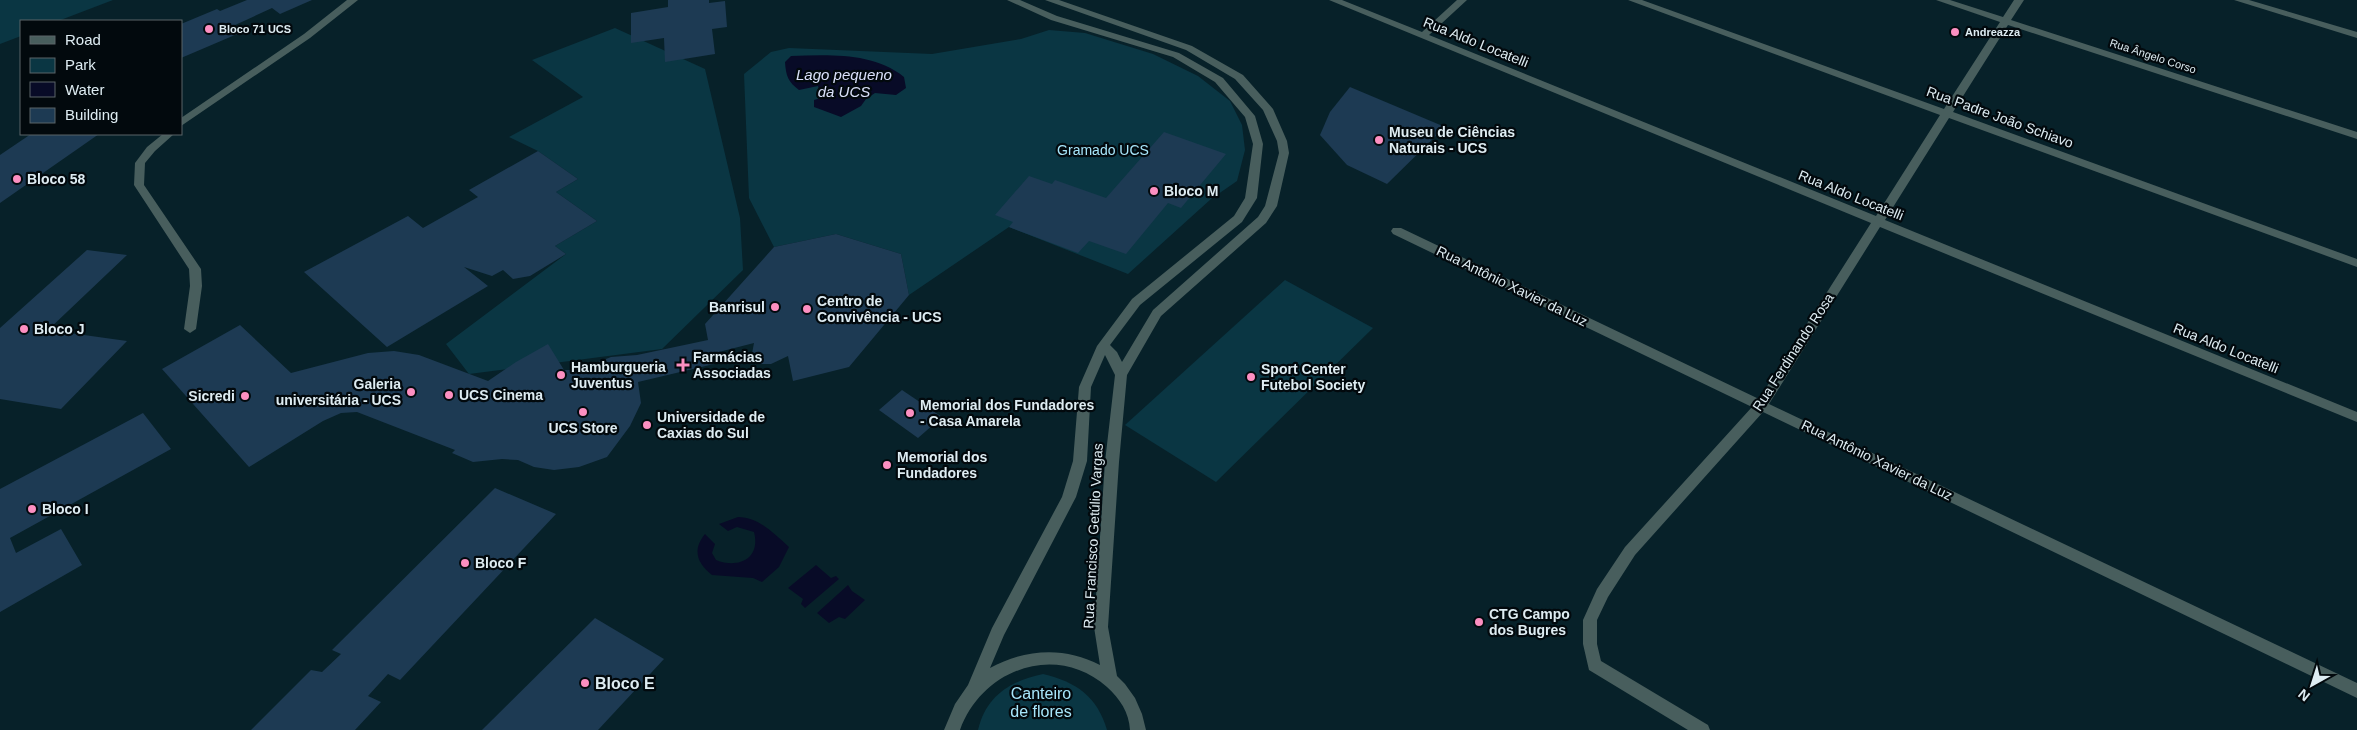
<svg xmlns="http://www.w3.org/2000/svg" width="2357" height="730" font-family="Helvetica,sans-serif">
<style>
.green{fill:#0a3643}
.water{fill:#080b27}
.building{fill:#1d3a53}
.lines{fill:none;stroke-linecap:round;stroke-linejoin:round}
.minor{fill:#485e5d;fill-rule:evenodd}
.poi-dot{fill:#fc8fc1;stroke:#02090d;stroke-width:2}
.labels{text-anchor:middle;stroke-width:4.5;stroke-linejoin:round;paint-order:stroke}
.far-poi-label{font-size:11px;font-weight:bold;fill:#deecf2;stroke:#02090d;text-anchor:start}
.far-street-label{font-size:11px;fill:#deecf2;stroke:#02090d}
.street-label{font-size:14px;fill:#deecf2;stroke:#02090d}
.poi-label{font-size:14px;font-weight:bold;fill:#deecf2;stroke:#02090d;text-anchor:start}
.park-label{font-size:14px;fill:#a7e6fb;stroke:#02090d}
.water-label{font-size:15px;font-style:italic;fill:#dae1fa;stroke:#02090d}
.near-poi-label{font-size:16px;font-weight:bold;fill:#deecf2;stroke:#02090d;text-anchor:start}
.near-park-label{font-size:16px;fill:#a7e6fb;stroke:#02090d}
</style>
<rect width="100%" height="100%" fill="#072129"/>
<!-- green -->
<g class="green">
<path d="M0,0H113L58,21H21V36L0,44Z"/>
<path d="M615,28L705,69L740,218L743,270L662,349L469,374L446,344L566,254L555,246L597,221L556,192L578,179L538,151L509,137L583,97L532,60Z"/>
<path d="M1049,30L1085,33L1153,54L1198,76L1230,101L1242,125L1245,150L1237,181L1211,199L1128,274L1009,227L909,295L901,254L836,234L774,247L749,198L744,74L771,52L789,48L932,54L1021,39Z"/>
<path d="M1285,280L1373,328L1216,482L1125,425Z"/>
<path d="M1043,674C1076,682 1097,696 1107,730H978C986,696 1010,681 1043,674Z"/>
</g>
<!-- water -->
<g class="water">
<path d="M791,56C829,55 873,52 904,77L906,88L896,95L875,93L866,99L861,106L841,117L814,107V100L821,98L818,86L799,90C788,82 786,76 785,62Z"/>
<path d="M738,517C759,517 774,534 789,547L779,567L762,582L753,578L712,575C697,563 692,550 705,534L715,544L712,553L716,560C738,569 761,559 754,532L737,527L728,531L719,524Z"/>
<path d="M816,565L831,578L836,576L839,579L805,608L801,604L803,599L788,588Z"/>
<path d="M848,585L852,591L865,600L845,619L839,617L829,623L817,613Z"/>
</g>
<!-- building -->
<g class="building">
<path d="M247,0H312L280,14L272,8L233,26L242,32L181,58V24L217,9L220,11Z"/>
<path d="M668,0H709V3L725,1L727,27L712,29L715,54L665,62L664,38L631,43V13L668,7Z"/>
<path d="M1350,87L1445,127L1387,184L1347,165L1320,135L1330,112Z"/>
<path d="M1164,132L1226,154L1181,208L1168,203L1126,254L1089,241L1078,253L1009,227L1013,222L995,215L1029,176L1052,184L1055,180L1106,198Z"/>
<path d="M31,134H99L0,203V155Z"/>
<path d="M538,151L578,179L556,192L597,221L555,246L566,254L530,276L513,279L503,270L492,276L464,267L488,286L387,347L304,272L408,216L423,228L478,197L469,190Z"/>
<path d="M836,234L901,254L909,295L849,367L793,381L788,356L771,364H756L751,359L754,343L711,354L714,364L638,382L641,403L630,426L607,457L579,467L554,470L534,467L518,460L502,459L473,462L452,453L455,450L357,412L341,413L323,421L249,467L162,369L240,325L291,373L368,353L394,351L419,355L488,381L516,362L548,344L564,370H578L611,357L637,355L708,340L705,324L774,247Z"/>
<path d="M87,250L127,255L48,330L127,341L61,409L0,399V328Z"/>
<path d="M902,390L942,417L918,438L879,410Z"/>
<path d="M143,413L171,449L10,538L16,553L61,529L82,565L0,612V489Z"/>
<path d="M495,488L556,514L400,680L388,674L368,696L381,702L355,730H251L311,670L322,672L341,654L332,650Z"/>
<path d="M595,618L664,659L598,730H482Z"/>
</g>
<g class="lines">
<!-- minor -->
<g class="minor">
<path d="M347,0H358L310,38L181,126V118L304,34Z"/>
<path d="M1007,0H1020L1057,16L1179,53L1223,78L1255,116L1263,144L1257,198L1242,222L1140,305L1110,345L1117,352L1122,362L1153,310L1258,217L1265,206L1279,153L1277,141L1263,110L1235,79L1186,50L1045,0H1059L1192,46L1243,75L1273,109L1287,141L1289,153L1277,206L1266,223L1161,316L1127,375L1119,462L1108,627L1117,676L1125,684L1135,698L1142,714L1146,730H1130C1129,712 1120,699 1107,687C1056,642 982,669 960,730H944L955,704L968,685L992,628L1062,497L1073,461L1079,387L1097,346L1132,299L1234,216L1245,198L1253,144L1245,117L1215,82L1173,57L1051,20ZM1105,355L1115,375L1105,462L1094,627L1100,665C1064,646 1025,649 990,668L1004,635L1076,497L1087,461L1091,387Z"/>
<path d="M1329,0H1342L1422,32L1457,0H1467L1429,35L1876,216L1940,115L1628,0H1642L1944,109L2000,22L1936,0H1950L2003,17L2014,0H2024L2011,20L2357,132V139L2008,25L1953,112L2357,259V267L1949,118L1885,220L2357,412V422L1880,227L1769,404L2357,683V698L1763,412L1635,555L1608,597L1597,620V644L1601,661L1708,725L1710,730H1688L1589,670L1583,644V620L1597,589L1625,547L1752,407L1393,234L1391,231L1393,228H1401L1759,399L1871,223Z"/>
<path d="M2234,0H2249L2357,32V38Z"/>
<path d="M163,134H174L155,151L145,163L144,185L201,269L202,286L196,329L190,333L184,329L190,286L189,269L134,185L135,163L147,147Z"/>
</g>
</g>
<!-- markers -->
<g class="poi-dot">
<circle cx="209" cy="29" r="5"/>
<circle cx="1955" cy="32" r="5"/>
<circle cx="1379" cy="140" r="5"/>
<circle cx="17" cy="179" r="5"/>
<circle cx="1154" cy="191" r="5"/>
<circle cx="775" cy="307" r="5"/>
<circle cx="807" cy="309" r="5"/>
<circle cx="24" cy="329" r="5"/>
<path d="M680.5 357.5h5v5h5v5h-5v5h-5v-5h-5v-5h5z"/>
<circle cx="561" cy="375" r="5"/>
<circle cx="1251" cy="377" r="5"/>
<circle cx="411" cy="392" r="5"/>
<circle cx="449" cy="395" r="5"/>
<circle cx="245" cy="396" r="5"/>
<circle cx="583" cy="412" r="5"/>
<circle cx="910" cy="413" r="5"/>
<circle cx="647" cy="425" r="5"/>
<circle cx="887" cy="465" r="5"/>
<circle cx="32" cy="509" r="5"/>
<circle cx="465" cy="563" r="5"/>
<circle cx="1479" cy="622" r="5"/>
<circle cx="585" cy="683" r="5"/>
</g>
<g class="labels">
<!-- far-poi labels -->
<g class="far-poi-label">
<text x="219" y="33">Bloco 71 UCS</text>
<text x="1965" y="36">Andreazza</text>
</g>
<!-- far-street labels -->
<g class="far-street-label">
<text transform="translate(2153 56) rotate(18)" y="4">Rua Ângelo Corso</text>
</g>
<!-- street labels -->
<g class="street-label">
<text transform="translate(1476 42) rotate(22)" y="5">Rua Aldo Locatelli</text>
<text transform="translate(2000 117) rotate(20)" y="5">Rua Padre João Schiavo</text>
<text transform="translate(1851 195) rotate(22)" y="5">Rua Aldo Locatelli</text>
<text transform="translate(1512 286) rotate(26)" y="5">Rua Antônio Xavier da Luz</text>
<text transform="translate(2226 348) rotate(22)" y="5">Rua Aldo Locatelli</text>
<text transform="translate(1793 352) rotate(-57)" y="5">Rua Ferdinando Rosa</text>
<text transform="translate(1877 460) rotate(26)" y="5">Rua Antônio Xavier da Luz</text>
<text transform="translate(1093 536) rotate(-87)" y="5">Rua Francisco Getúlio Vargas</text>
</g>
<!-- poi labels -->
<g class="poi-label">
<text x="1389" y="137">Museu de Ciências<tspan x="1389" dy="16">Naturais - UCS</tspan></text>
<text x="27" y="184">Bloco 58</text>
<text x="1164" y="196">Bloco M</text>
<text x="817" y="306">Centro de<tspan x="817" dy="16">Convivência - UCS</tspan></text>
<text x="765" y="312" text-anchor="end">Banrisul</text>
<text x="34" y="334">Bloco J</text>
<text x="693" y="362">Farmácias<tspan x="693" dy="16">Associadas</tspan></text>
<text x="571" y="372">Hamburgueria<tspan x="571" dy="16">Juventus</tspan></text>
<text x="1261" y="374">Sport Center<tspan x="1261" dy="16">Futebol Society</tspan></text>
<text x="401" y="389" text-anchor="end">Galeria<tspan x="401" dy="16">universitária - UCS</tspan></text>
<text x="459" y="400">UCS Cinema</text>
<text x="235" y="401" text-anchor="end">Sicredi</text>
<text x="920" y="410">Memorial dos Fundadores<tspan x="920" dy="16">- Casa Amarela</tspan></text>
<text x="657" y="422">Universidade de<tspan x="657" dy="16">Caxias do Sul</tspan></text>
<text x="583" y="433" text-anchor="middle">UCS Store</text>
<text x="897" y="462">Memorial dos<tspan x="897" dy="16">Fundadores</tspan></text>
<text x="42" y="514">Bloco I</text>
<text x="475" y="568">Bloco F</text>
<text x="1489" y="619">CTG Campo<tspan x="1489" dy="16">dos Bugres</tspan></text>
</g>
<!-- park labels -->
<g class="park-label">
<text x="1103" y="155">Gramado UCS</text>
</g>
<!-- water labels -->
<g class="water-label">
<text x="844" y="80">Lago pequeno<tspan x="844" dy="17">da UCS</tspan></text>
</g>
<!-- near-poi labels -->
<g class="near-poi-label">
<text x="595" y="689">Bloco E</text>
</g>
<!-- near-park labels -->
<g class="near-park-label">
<text x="1041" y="699">Canteiro<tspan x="1041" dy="18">de flores</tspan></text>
</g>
</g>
<!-- legend -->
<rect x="20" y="20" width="162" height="115" fill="#02090d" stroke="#5a6469"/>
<rect x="30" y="36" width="25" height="8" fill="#485e5d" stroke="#5a6469"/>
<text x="65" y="45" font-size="15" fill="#deecf2">Road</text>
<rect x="30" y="58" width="25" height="15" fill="#0a3643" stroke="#5a6469"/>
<text x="65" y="70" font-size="15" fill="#deecf2">Park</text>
<rect x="30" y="82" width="25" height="15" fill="#080b27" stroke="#5a6469"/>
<text x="65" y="95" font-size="15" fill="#deecf2">Water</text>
<rect x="30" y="108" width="25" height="15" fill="#1d3a53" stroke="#5a6469"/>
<text x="65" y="120" font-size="15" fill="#deecf2">Building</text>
<!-- north arrow -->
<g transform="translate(2312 685) rotate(219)" stroke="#02090d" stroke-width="4" paint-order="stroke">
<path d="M0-4L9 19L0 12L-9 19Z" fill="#deecf2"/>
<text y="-8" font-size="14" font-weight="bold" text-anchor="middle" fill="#deecf2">N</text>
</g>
</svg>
